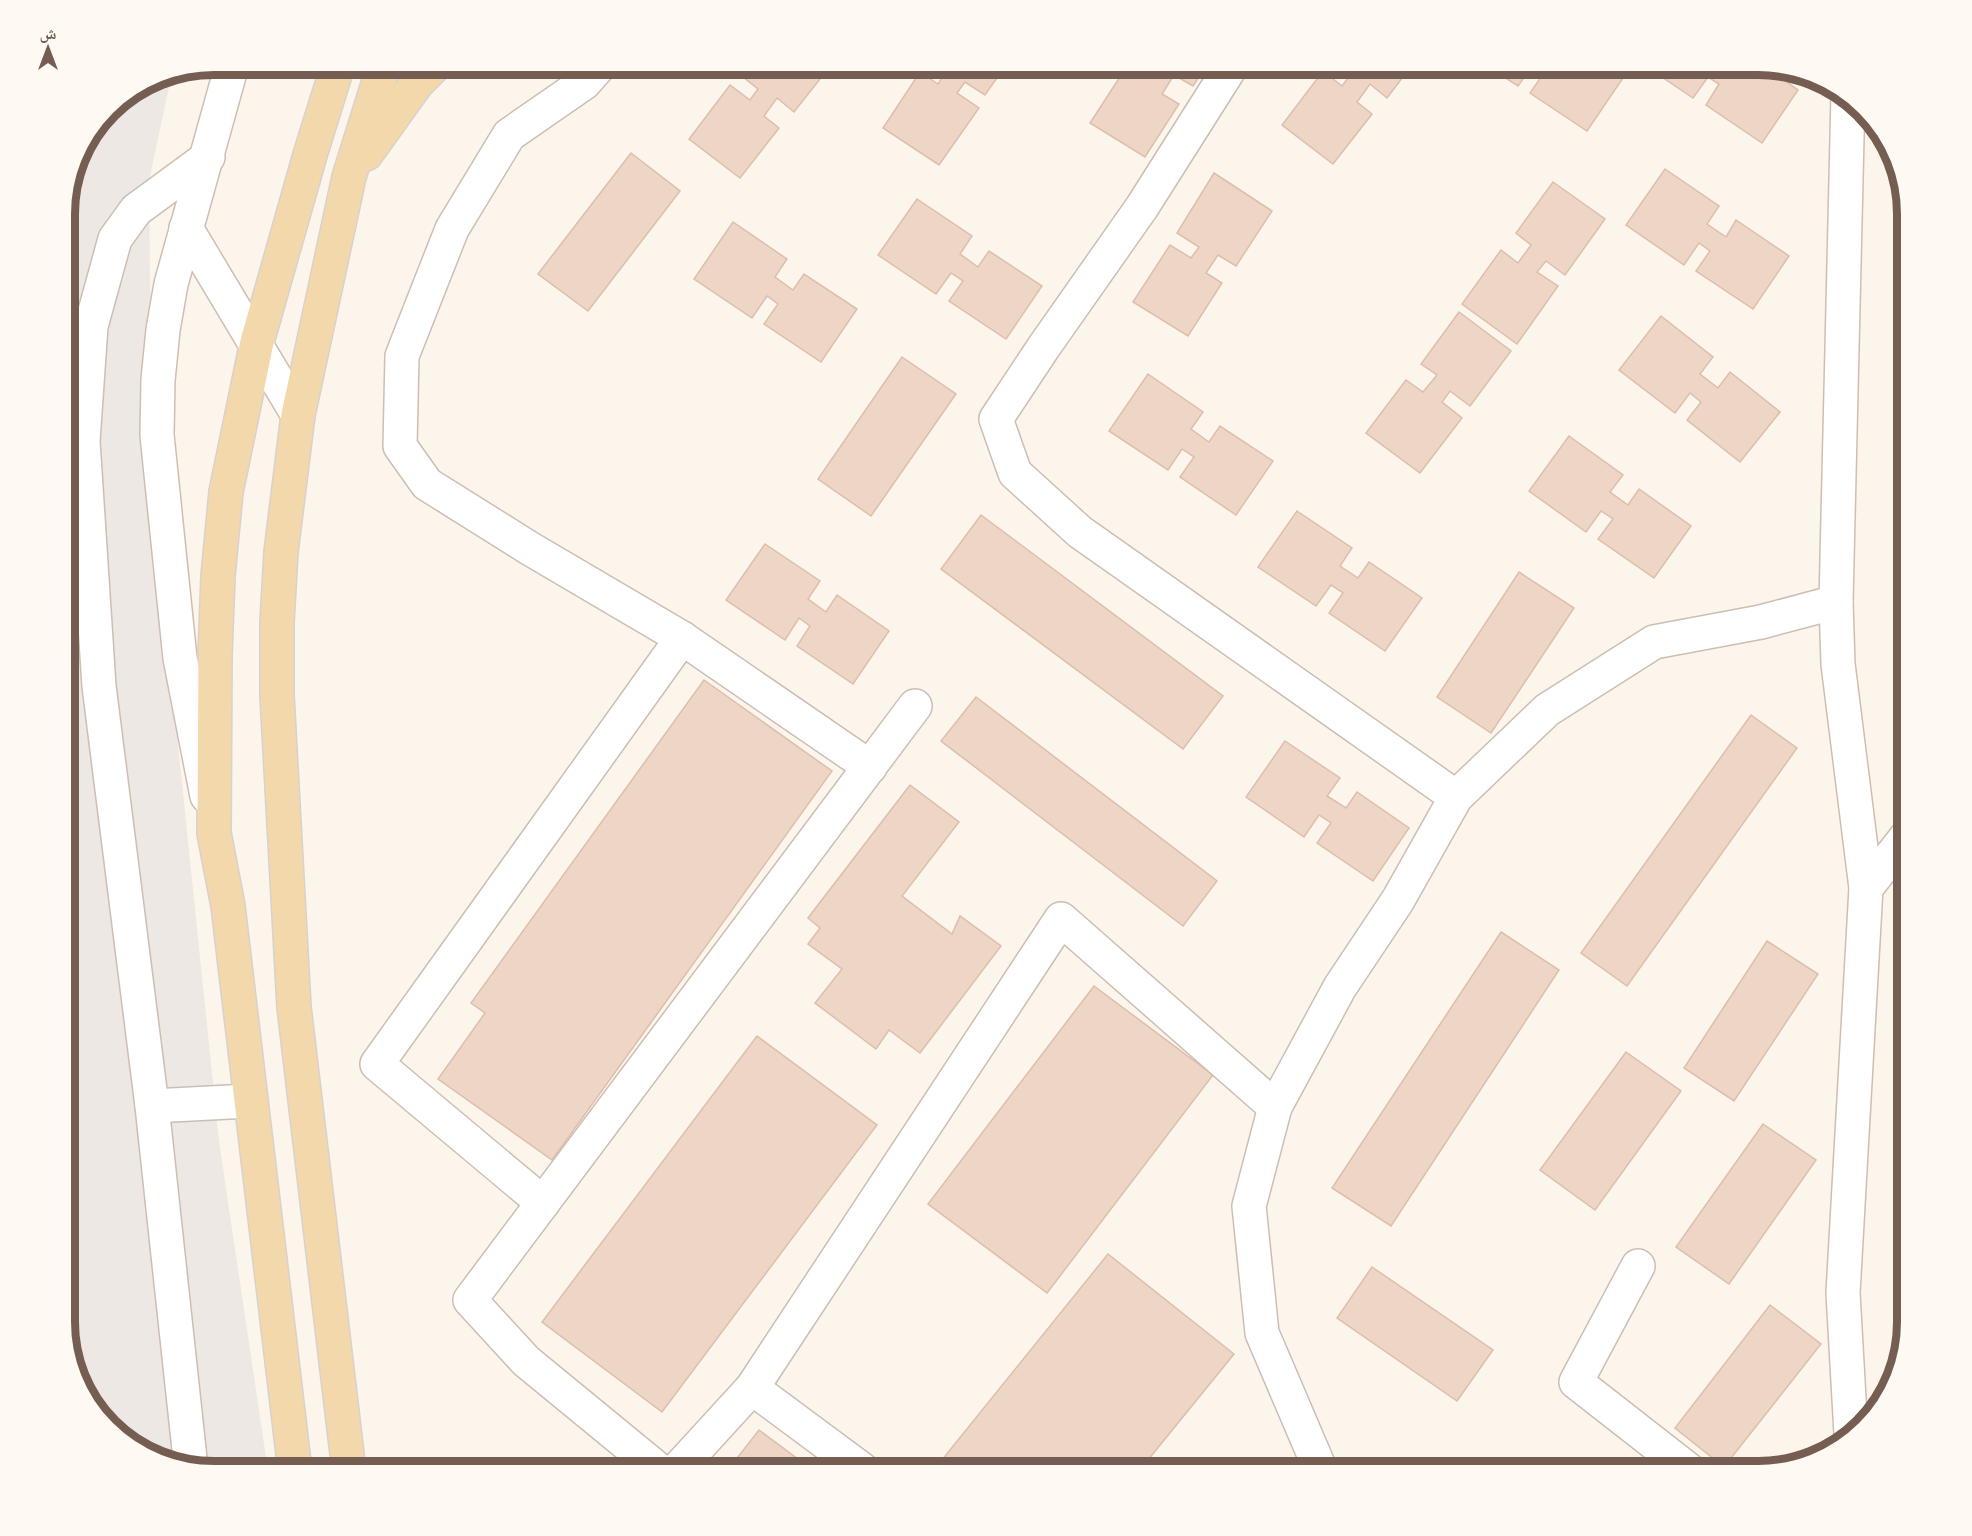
<svg xmlns="http://www.w3.org/2000/svg" width="1972" height="1536" font-family="'Source Sans 3','Noto Naskh Arabic',sans-serif">
<style>
.industrial{fill:#ede8e4}
.building{fill:#eed6c6;stroke:#dfbda8;stroke-width:1.5}
.lines{fill:none;stroke-linecap:round;stroke-linejoin:round}
.street-casing{stroke:#cdbeb3;stroke-width:36}
.secondary-casing{stroke:#cfbeb0;stroke-width:36}
.primary-casing{stroke:#d8d2ce;stroke-width:36}
.street{stroke:#fff;stroke-width:33}
.secondary{stroke:#fff;stroke-width:33}
.primary{stroke:#f3d8ac;stroke-width:33}
.rim{fill:none;stroke:#755e51;stroke-width:8}
</style>
<rect width="100%" height="100%" fill="#fbf5ec"/>
<!-- industrial -->
<path class="industrial" d="M172,73L149,181L150,285L166,628L219,1141L268,1471H213L165,1463L123,1440L80,1389L65,1332V204L80,147L115,102L157,76Z"/>
<!-- building -->
<g class="building">
<path d="M744,65H831L794,112L777,98L764,116L779,128L740,178L689,139L730,85L750,100L758,89L738,73Z"/>
<path d="M947,65H1006L985,95L965,82L957,93L979,108L939,165L883,128L920,72L938,84L950,66Z"/>
<path d="M1151,65H1207L1193,86L1174,75L1162,94L1179,104L1145,157L1090,123L1127,66L1147,78L1155,67Z"/>
<path d="M1338,65H1412L1387,98L1370,84L1357,102L1372,114L1333,164L1282,125L1323,71L1342,86L1351,74Z"/>
<path d="M1485,65H1603L1623,78L1587,131L1530,93L1544,73L1533,65L1518,86Z"/>
<path d="M1644,65H1727L1735,70L1738,65H1763L1798,90L1762,143L1706,105L1719,84L1708,77L1693,98Z"/>
<path d="M631,153L680,191L588,311L538,274Z"/>
<path d="M1665,169L1719,206L1707,224L1726,237L1736,220L1789,256L1753,309L1696,271L1710,251L1699,243L1684,265L1626,225Z"/>
<path d="M1214,173L1272,211L1236,266L1218,255L1206,273L1222,283L1188,336L1133,302L1170,245L1191,258L1199,247L1177,233Z"/>
<path d="M1553,182L1605,219L1565,275L1546,261L1537,272L1558,286L1517,344L1462,304L1501,250L1518,263L1531,245L1516,233Z"/>
<path d="M917,199L972,236L960,254L978,267L989,251L1042,286L1006,339L949,301L963,281L951,273L936,294L878,255Z"/>
<path d="M733,222L787,259L775,277L793,290L804,274L857,309L821,362L764,324L778,304L767,296L752,318L694,279Z"/>
<path d="M1459,312L1511,351L1470,406L1450,391L1442,402L1462,418L1420,473L1366,433L1406,380L1423,392L1437,375L1421,364Z"/>
<path d="M1661,316L1713,357L1700,374L1718,388L1730,372L1780,412L1740,462L1687,420L1701,402L1690,393L1675,413L1619,370Z"/>
<path d="M902,357L956,394L871,516L818,479Z"/>
<path d="M1148,374L1203,412L1191,429L1209,442L1220,426L1273,461L1236,515L1180,477L1194,457L1182,449L1168,470L1109,431Z"/>
<path d="M1569,436L1623,475L1610,492L1628,505L1639,489L1691,526L1654,578L1598,539L1613,519L1601,511L1586,532L1529,491Z"/>
<path d="M1297,511L1352,548L1340,566L1358,578L1369,562L1422,598L1385,651L1329,613L1343,593L1331,585L1316,606L1258,567Z"/>
<path d="M981,515L1223,696L1183,749L941,569Z"/>
<path d="M765,544L820,581L808,599L826,612L837,595L889,631L853,684L797,646L810,626L799,618L785,640L726,600Z"/>
<path d="M1519,572L1574,608L1491,733L1437,697Z"/>
<path d="M704,680L832,771L552,1160L438,1079L485,1013L471,1003Z"/>
<path d="M976,697L1217,881L1183,926L941,741Z"/>
<path d="M1751,715L1797,748L1627,986L1581,953Z"/>
<path d="M1285,741L1340,778L1327,796L1346,808L1357,792L1409,828L1373,881L1317,843L1331,823L1319,815L1304,837L1246,797Z"/>
<path d="M910,785L959,822L902,896L952,934L960,916L1001,946L920,1053L889,1030L876,1049L815,1003L842,969L808,944L820,928L808,918Z"/>
<path d="M1501,932L1559,970L1391,1226L1332,1188Z"/>
<path d="M1767,941L1818,974L1734,1101L1684,1068Z"/>
<path d="M1094,986L1213,1075L1047,1293L928,1204Z"/>
<path d="M757,1036L877,1125L662,1412L542,1322Z"/>
<path d="M1626,1052L1681,1091L1595,1210L1540,1170Z"/>
<path d="M1763,1124L1816,1160L1729,1284L1676,1247Z"/>
<path d="M1108,1254L1234,1354L1139,1471H933Z"/>
<path d="M1372,1267L1493,1350L1457,1401L1337,1318Z"/>
<path d="M1770,1305L1821,1344L1724,1467L1675,1428Z"/>
<path d="M759,1430L814,1471H727Z"/>
</g>
<g class="lines">
<defs>
<g id="street">
<path d="M600,65L584,83L509,135L452,229L402,356L400,446L427,484L529,548L682,638L870,767"/>
<path d="M1232,65L1142,207L1043,348L996,419L1015,473L1080,532L1456,797"/>
<path d="M1866,888L1907,836"/>
<path d="M152,1106L249,1101"/>
<path d="M543,1203L377,1064L682,638"/>
<path d="M1638,1266L1576,1382L1690,1471"/>
<path d="M752,1388L864,1471"/>
<path d="M191,1468L152,1106L99,686L83,441L91,326L115,239L136,210L208,157"/>
<path d="M660,1471L526,1361L470,1300L915,706"/>
<path d="M676,1471L752,1388L1061,919L1275,1107"/>
<path d="M1321,1471L1262,1333L1249,1206L1275,1107L1340,987L1398,900L1456,797L1547,710L1654,642L1761,622L1836,602"/>
</g>
<g id="secondary">
<path d="M1848,95L1836,602L1838,664L1866,888L1843,1293L1851,1434"/>
<path d="M186,228L298,415"/>
<path d="M207,796L180,658L157,435L158,380L163,330L171,284L232,65"/>
</g>
<g id="primary">
<path d="M366,154L417,83L435,65"/>
<path d="M295,1471L228,906L214,833L215,655L218,576L226,492L257,342L310,155L338,65"/>
<path d="M349,1471L294,1007L277,695V622L281,552L298,415L349,177L384,65"/>
</g>
</defs>
<!-- street casing -->
<use href="#street" class="street-casing"/>
<!-- secondary casing -->
<use href="#secondary" class="secondary-casing"/>
<!-- primary casing -->
<use href="#primary" class="primary-casing"/>
<!-- street -->
<use href="#street" class="street"/>
<!-- secondary -->
<use href="#secondary" class="secondary"/>
<!-- primary -->
<use href="#primary" class="primary"/>
</g>
<!-- crop -->
<path d="M0 0H1972V1536H0ZM214 75H1758A139 139 0 0 1 1897 214V1322A139 139 0 0 1 1758 1461H214A139 139 0 0 1 75 1322V214A139 139 0 0 1 214 75Z" fill="#fef9f3" fill-rule="evenodd"/>
<path class="rim" d="M214 75H1758A139 139 0 0 1 1897 214V1322A139 139 0 0 1 1758 1461H214A139 139 0 0 1 75 1322V214A139 139 0 0 1 214 75Z"/>
<!-- north arrow -->
<g transform="translate(48 48)" stroke="#fef9f3" stroke-width="4.5" paint-order="stroke">
<path d="M0-4.5L10 22L0 15L-10 22Z" fill="#755e51"/>
<text y="-9" font-size="16" font-weight="bold" text-anchor="middle" fill="#755e51">ش</text>
</g>
</svg>
